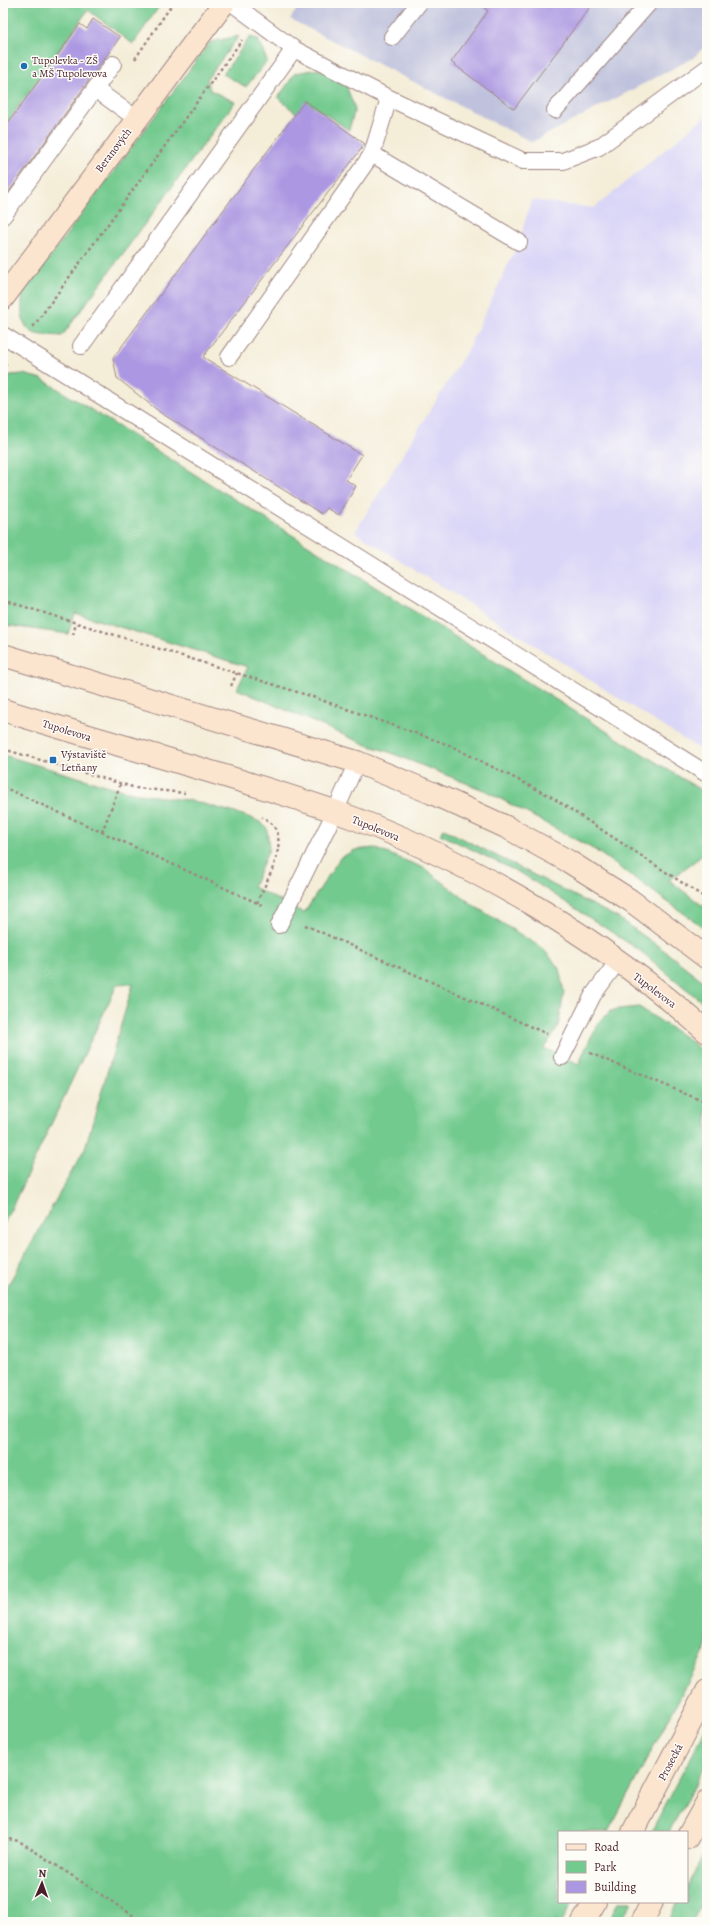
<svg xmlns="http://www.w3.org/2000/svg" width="710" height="1925" font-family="Alegreya,serif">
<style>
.built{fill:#dad6f7}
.industrial{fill:#c0c2dd}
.green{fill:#73ca8f;stroke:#5e745d}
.building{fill:#ac98e2}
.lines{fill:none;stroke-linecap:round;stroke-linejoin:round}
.lane-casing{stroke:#9f8682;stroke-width:18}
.secondary-casing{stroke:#9f8682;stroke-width:24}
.path{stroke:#9f8682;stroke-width:2.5;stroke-dasharray:3 3;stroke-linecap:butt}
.lane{stroke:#fff;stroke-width:16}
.secondary{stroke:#fbe5cf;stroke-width:22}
.poi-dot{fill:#1f6fb2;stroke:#fdfcf7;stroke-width:1.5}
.labels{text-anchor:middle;stroke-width:3;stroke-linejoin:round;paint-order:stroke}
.poi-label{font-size:11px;fill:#4a1f2b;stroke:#fdfcf7;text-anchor:start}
.street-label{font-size:11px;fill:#4a1f2b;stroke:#fdfcf7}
</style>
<rect width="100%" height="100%" fill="#fdfcf7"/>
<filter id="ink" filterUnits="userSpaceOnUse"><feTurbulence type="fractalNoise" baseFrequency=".025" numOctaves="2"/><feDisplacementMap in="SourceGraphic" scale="8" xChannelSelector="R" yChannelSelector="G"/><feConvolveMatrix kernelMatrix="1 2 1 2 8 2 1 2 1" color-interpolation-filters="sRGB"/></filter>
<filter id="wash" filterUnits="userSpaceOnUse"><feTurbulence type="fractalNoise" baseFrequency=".012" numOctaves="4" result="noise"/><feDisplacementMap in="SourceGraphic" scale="16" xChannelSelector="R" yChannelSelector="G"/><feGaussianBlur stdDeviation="0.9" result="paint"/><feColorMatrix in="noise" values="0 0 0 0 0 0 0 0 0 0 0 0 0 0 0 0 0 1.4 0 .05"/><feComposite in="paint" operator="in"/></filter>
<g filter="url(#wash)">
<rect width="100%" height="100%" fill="#f4edd8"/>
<!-- built -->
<path class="built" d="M707,115V754L355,532L468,349L519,242L531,200L594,208Z"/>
<!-- industrial -->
<path class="industrial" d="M301,3H707V44L693,58L532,142L290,19Z"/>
<!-- green -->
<g class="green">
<path d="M3,3H160L161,4L133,44L88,10L3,128Z"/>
<path d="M239,36L207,79L210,90L235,102L62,336C54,335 43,336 36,334C19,328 21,306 23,293L210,42Z"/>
<path d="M250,37L258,39L267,61L246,87L223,74Z"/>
<path d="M319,69L346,85L355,109L349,130L306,101L296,113L278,98L295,73Z"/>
<path d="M23,374L42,379L707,794V852L669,880L707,909V930L595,850L486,791L386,751L367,745L237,689L248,667L75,613L68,634L3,625V384L10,375Z"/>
<path d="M3,755L132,793L193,801L246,816L260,822L267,828L269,849L253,887L304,913L340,858L355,850L374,848L424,868L473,905L542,948L552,959L559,969L564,992L558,1027L544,1048L579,1064C585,1050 598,1015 614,1010C622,1008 631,1008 639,1007L691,1041L707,1056V1647L608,1832H559V1902H572L562,1922H3V1294L85,1148L133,984L117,985L3,1226Z"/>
<path d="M444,829L618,918L661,948L707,984V1006L639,950L524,875L440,834Z"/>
<path d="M707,1726V1762L669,1832H651Z"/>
<path d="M707,1848V1893L692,1922H668L678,1902H687V1886Z"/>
<path d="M618,1902H632L621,1922H608Z"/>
</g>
<g id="blocks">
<!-- building -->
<g class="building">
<path d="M478,3H593L514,109L451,62L488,11Z"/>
<path d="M93,19L120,37L3,200V130L80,24L87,29Z"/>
<path d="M305,101L365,144L203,357L362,455L346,480L356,486L339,515L327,508L322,514L161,413L117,378L113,358Z"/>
</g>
</g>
</g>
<g filter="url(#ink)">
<use href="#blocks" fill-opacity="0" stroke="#9f8682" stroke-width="1"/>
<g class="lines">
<defs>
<g id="lane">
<path d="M392,37L419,3"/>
<path d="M95,89L137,119"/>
<path d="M389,98L523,161H563L599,147L707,68"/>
<path d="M555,110L649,3"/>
<path d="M372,154L519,242"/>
<path d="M3,216L113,64"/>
<path d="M3,335L707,774"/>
<path d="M81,346L294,49"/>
<path d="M229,357L372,154L389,98L294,49L232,3"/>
<path d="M279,925L335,812L357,762"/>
<path d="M562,1057L593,995L618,961"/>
</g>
<g id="secondary">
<path d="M3,298L224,3"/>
<path d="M3,655L357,762L432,793L506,827L568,861L630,900L707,958"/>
<path d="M3,710C113,745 225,773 334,811C467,858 602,938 707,1032"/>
<path d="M633,1832L707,1691"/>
<path d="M687,1838L707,1802"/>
<path d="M583,1922L595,1902"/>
<path d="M642,1922L652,1902"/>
</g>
</defs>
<!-- lane casing -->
<use href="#lane" class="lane-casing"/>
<!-- secondary casing -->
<use href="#secondary" class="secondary-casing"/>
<!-- path -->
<g class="path">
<path d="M135,59L173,3"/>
<path d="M33,327L242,40"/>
<path d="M3,370L7,364"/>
<path d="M3,600L310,696L449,745L550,796L707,899"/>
<path d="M73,635L76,623"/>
<path d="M231,686L237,673"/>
<path d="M3,749L136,788L185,793"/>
<path d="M3,787L264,906"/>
<path d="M102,832L121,783"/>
<path d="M257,903C267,878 297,834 262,817"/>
<path d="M305,925L547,1034"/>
<path d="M590,1053L707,1103"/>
<path d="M3,1838L19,1841L143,1922"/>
</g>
<!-- lane -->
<use href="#lane" class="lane"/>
<!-- secondary -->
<use href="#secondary" class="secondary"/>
</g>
</g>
<!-- markers -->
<g class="poi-dot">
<circle cx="24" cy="66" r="4"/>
<rect x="49" y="756" width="8" height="8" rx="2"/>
</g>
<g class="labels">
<!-- poi labels -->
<g class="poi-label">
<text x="32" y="64">Tupolevka - ZŠ<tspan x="32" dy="13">a MŠ Tupolevova</tspan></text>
<text x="61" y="758">Výstaviště<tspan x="61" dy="13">Letňany</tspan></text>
</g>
<!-- street labels -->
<g class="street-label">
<text transform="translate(113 150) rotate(-53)" y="4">Beranových</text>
<text transform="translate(67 730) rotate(17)" y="4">Tupolevova</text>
<text transform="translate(376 828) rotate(22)" y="4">Tupolevova</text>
<text transform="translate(655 990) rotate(37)" y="4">Tupolevova</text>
<text transform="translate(670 1762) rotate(-62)" y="4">Prosecká</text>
</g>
</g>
<!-- margin -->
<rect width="710" height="1925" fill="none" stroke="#fdfcf7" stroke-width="16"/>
<!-- legend -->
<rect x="558" y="1831" width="130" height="72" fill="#fdfcf7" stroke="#b5a4a5"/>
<rect x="566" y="1844" width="20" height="6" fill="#fbe5cf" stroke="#b5a4a5"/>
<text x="594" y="1851" font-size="12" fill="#4a1f2b">Road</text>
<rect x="566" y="1861" width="20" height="12" fill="#73ca8f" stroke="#b5a4a5"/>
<text x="594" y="1871" font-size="12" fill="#4a1f2b">Park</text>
<rect x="566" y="1881" width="20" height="12" fill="#ac98e2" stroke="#b5a4a5"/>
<text x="594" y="1891" font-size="12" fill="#4a1f2b">Building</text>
<!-- north arrow -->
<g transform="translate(42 1883) rotate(2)" stroke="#fdfcf7" stroke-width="3" paint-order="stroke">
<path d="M0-3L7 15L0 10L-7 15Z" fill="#4a1f2b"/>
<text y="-6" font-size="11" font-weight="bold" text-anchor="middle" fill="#4a1f2b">N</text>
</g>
</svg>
